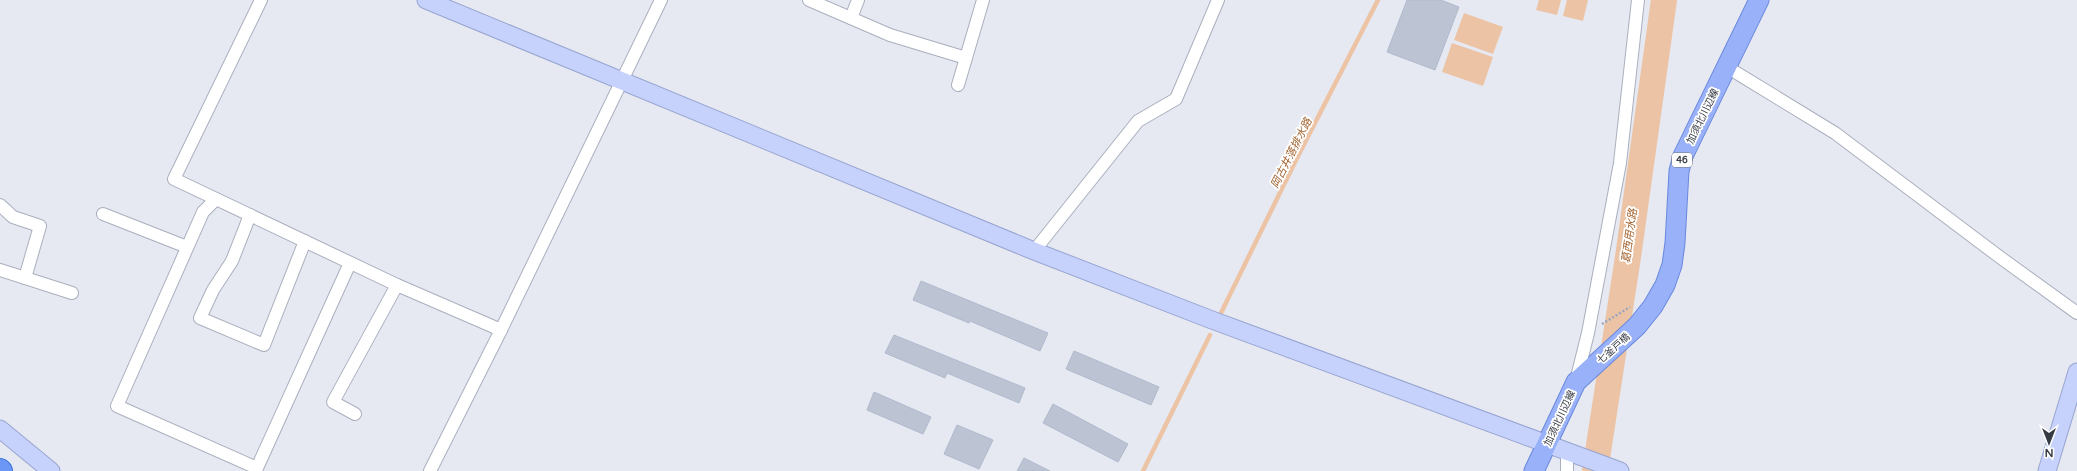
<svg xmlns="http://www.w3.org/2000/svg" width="2077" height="471" font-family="'Varela Round','Noto Sans JP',sans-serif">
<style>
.water{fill:#ecc4a5}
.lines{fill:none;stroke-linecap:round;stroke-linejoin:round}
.stream{stroke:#ecc4a5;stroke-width:4.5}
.river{stroke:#ecc4a5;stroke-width:26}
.building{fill:#bcc4d3;stroke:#afbacd}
.street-casing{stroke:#a9afbd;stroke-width:14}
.secondary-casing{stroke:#98a5d0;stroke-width:19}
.primary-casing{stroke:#6988dd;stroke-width:21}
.highway-casing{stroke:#3d71d5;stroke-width:24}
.path{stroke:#9ba6be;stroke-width:2.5;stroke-dasharray:2 2;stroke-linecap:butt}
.street{stroke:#fff;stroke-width:12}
.secondary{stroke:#c6d2fc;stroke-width:17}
.primary{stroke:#98b1f9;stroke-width:19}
.highway{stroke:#6c97f7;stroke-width:22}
.labels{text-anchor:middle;stroke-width:3.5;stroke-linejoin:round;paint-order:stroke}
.shield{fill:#fff;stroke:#72767c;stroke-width:1}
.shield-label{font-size:9px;font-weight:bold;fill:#363b44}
.street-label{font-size:10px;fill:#363b44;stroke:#fff}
.water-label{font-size:11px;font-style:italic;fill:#a36532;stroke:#fff}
</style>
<rect width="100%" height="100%" fill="#e6e9f2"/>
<!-- water -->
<g class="water">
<path d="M1539,0H1561L1557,15L1536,10Z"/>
<path d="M1567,0H1588L1583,21L1563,16Z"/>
<path d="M1464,13L1503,27L1493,54L1454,40Z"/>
<path d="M1452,43L1493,57L1483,86L1442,72Z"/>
</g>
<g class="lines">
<!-- stream -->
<g class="stream">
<path d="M1220,315L1296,160L1378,0"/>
<path d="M1143,471L1210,335"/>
</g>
<!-- river -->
<path class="river" d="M1595,471L1628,257L1664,0"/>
</g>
<!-- building -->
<g class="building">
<path d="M1407,0H1441L1459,7L1435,70L1387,52Z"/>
<path d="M921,281L1048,333L1040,351L970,321L969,323L913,300Z"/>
<path d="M894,335L1025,388L1019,403L947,373L945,378L885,353Z"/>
<path d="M1074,351L1159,387L1151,405L1066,369Z"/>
<path d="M874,392L931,417L923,434L867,410Z"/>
<path d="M1053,404L1128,444L1118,462L1043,423Z"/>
<path d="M957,425L993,440L979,469L944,454Z"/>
<path d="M1024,458L1050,471H1017Z"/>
</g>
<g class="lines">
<defs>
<g id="street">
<path d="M261,0L174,179L397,285L501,330"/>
<path d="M809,0L890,35L966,58"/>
<path d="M851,18L858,0"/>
<path d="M1727,67L1835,133L2001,258L2077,313"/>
<path d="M958,85L983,0"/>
<path d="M216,199L203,212L117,406L257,468L350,263"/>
<path d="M0,205L13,217L40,226L25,278"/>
<path d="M103,214L187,247"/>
<path d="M250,215L232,261L213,290L200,318L264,345L305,241"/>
<path d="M1034,251L1138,121L1176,99L1218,0"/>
<path d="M0,270L72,293"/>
<path d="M1576,381L1588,333L1620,163L1638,0"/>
<path d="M355,414L333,402L397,285"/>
<path d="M430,471L501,330L661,0"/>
<path d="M1567,471V451"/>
</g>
<g id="secondary">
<path d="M426,0L1034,251L1212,320L1620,471"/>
<path d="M0,429L51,471"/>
<path d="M2047,471L2077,372"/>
</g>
<path id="primary" d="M1534,471L1576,382L1637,326L1653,306L1665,285L1672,265L1675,243L1679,171L1683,156L1759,0"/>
<path id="highway" d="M0,470L1,471"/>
</defs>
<!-- street casing -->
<use href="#street" class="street-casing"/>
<!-- secondary casing -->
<use href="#secondary" class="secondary-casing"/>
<!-- primary casing -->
<use href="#primary" class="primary-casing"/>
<!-- highway casing -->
<use href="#highway" class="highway-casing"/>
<!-- path -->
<path class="path" d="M1602,324L1630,307"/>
<!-- street -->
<use href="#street" class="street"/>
<!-- secondary -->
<use href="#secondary" class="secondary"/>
<!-- primary -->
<use href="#primary" class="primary"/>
<!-- highway -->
<use href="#highway" class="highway"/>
</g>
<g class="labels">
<!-- shield labels -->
<rect class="shield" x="1672" y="153" width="20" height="14" rx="3"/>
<g class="shield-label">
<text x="1682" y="163">46</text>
</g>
<!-- street labels -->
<g class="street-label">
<text transform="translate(1702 116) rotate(-64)" y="4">加須北川辺線</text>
<text transform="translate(1613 348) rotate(-42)" y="4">七釜戸橋</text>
<text transform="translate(1559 418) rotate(-65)" y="4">加須北川辺線</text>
</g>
<!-- water labels -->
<g class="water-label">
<text transform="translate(1291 153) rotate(-63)" y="4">岡古井落排水路</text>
<text transform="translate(1629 236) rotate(-82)" y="4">葛西用水路</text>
</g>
</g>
<!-- north arrow -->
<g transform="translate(2049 443) rotate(180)" stroke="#ffffff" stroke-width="3" paint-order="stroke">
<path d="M0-3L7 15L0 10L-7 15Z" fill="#363b44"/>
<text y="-6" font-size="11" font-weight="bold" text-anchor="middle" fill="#363b44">N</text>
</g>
</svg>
